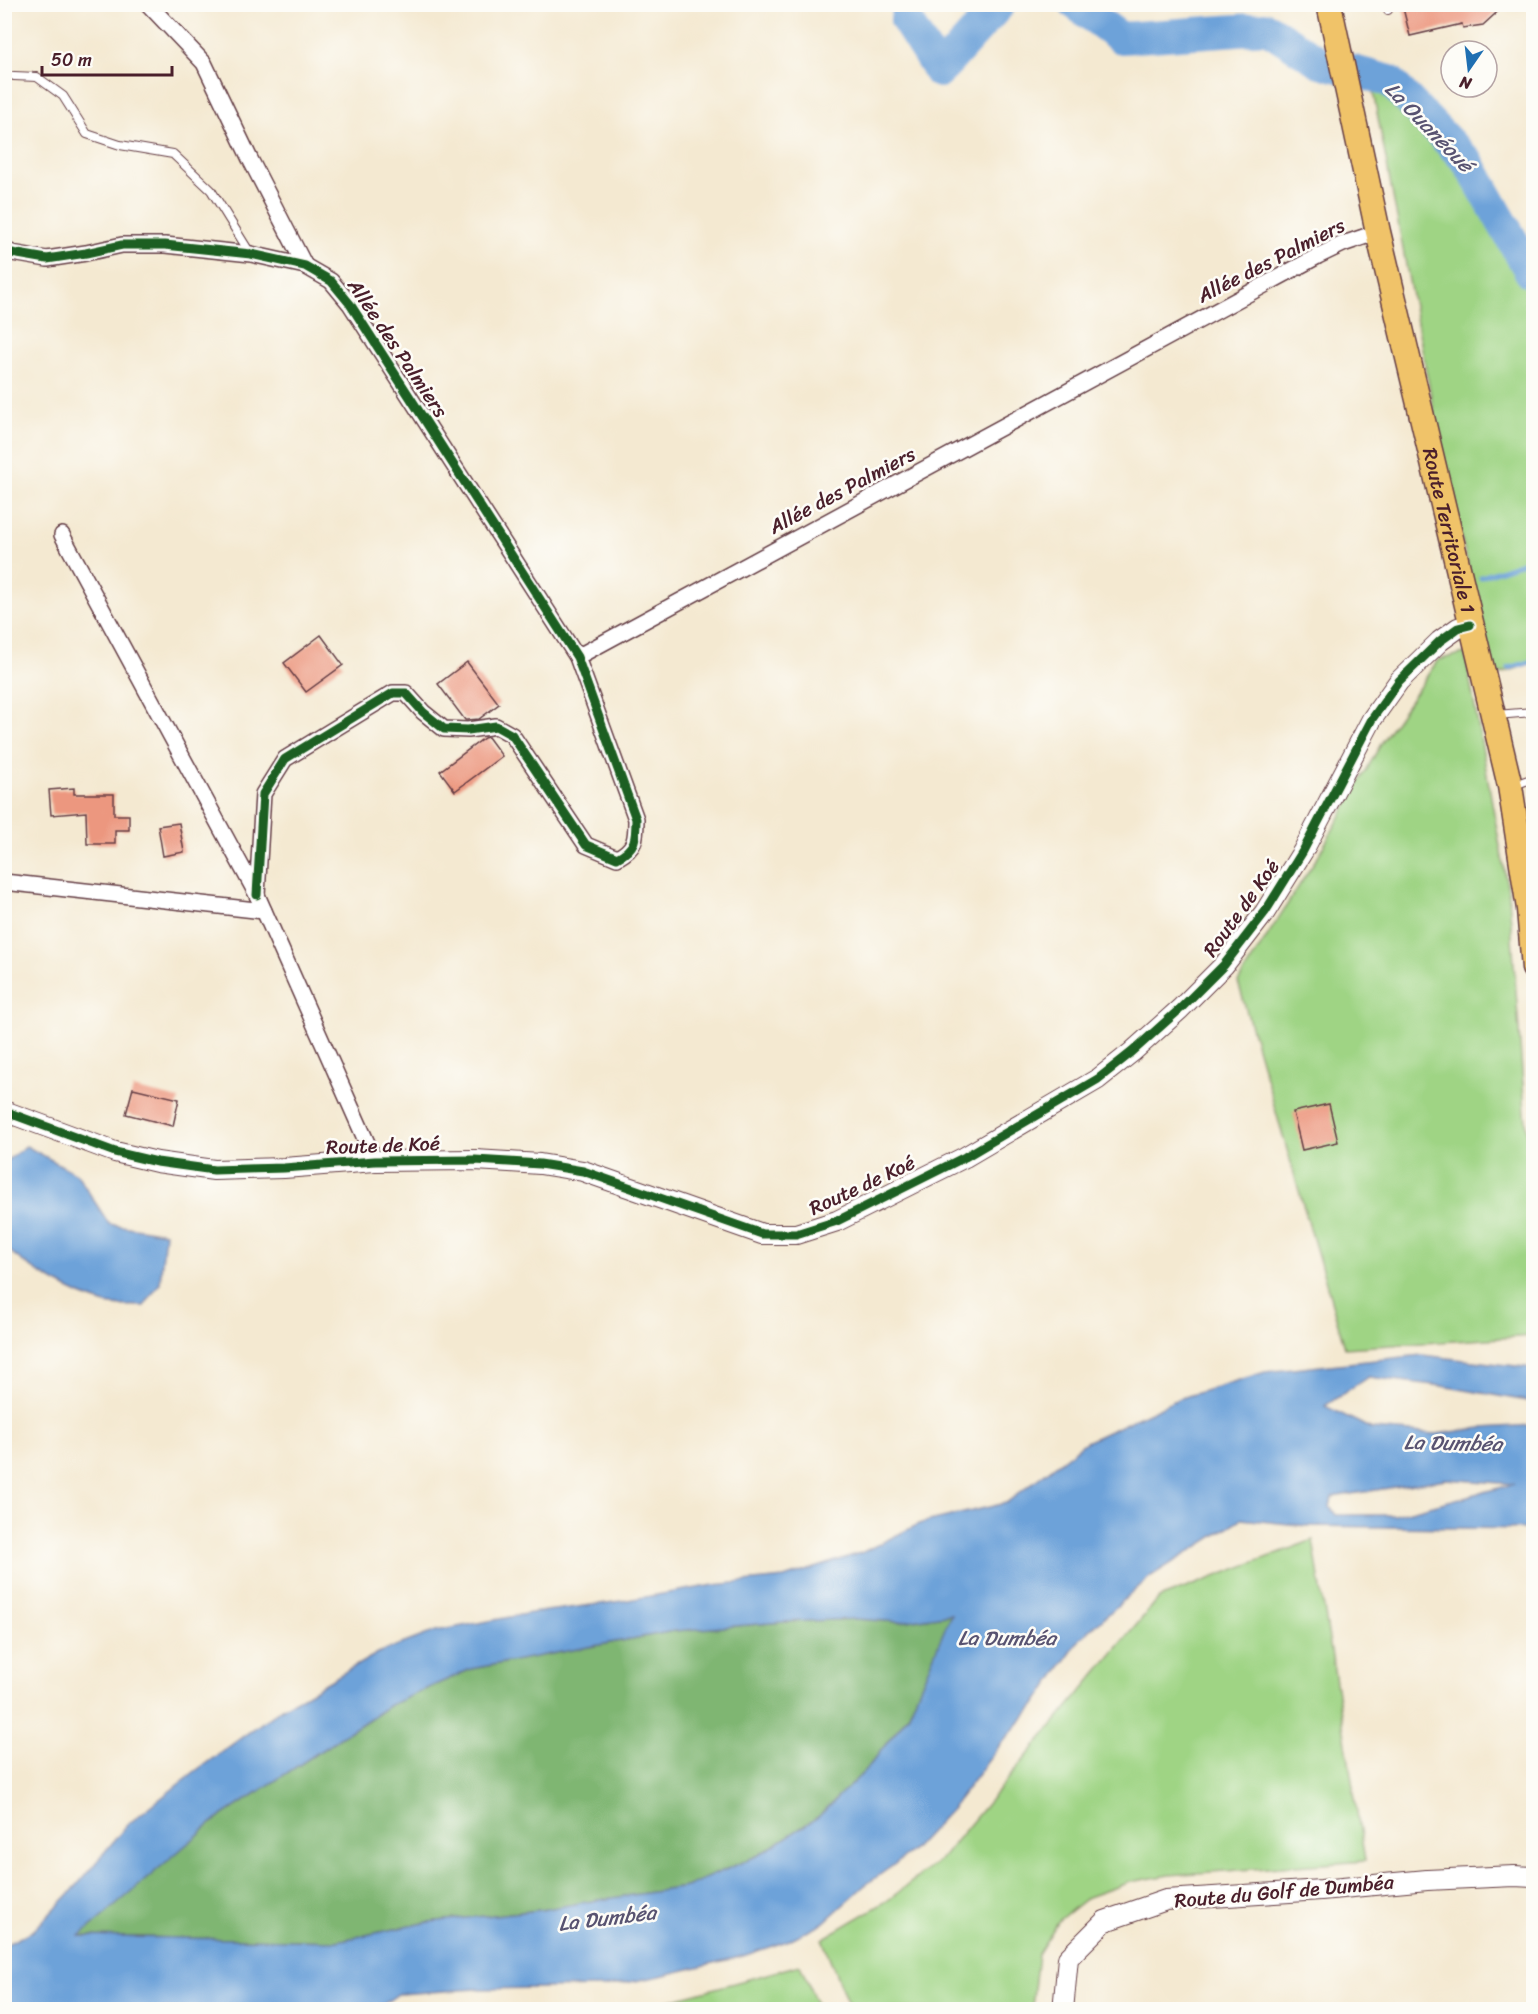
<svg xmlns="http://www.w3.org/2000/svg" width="1538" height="2014" font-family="Sriracha,sans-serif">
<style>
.green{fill:#9fd484;stroke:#747a58;stroke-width:1.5}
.forest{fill:#7fb672;stroke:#646a4e;stroke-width:1.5}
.water{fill:#6da2d9;stroke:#5c6082;stroke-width:1.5;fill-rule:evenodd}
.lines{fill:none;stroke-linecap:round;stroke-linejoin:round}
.stream{stroke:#6da2d9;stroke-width:5}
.river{stroke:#6da2d9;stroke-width:32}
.building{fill:#ec977f}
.service-casing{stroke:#643d44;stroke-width:10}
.minor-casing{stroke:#643d44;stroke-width:18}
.tertiary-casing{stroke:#643d44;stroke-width:22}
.primary-casing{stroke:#643d44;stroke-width:27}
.service{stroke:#fff;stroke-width:8}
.minor{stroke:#fff;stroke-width:15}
.tertiary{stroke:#fff;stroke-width:20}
.primary{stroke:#f0c369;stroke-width:24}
.cycleway-casing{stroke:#fdfcf7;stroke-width:13}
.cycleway{stroke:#1b5e20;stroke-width:9}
.labels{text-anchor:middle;stroke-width:5;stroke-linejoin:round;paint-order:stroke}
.street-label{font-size:20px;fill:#4a1f2b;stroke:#fdfcf7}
.water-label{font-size:21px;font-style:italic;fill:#585371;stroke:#fdfcf7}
</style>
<rect width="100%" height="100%" fill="#fdfcf7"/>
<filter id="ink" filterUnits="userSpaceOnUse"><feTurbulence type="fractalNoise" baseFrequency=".0167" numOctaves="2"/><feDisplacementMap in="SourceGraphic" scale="12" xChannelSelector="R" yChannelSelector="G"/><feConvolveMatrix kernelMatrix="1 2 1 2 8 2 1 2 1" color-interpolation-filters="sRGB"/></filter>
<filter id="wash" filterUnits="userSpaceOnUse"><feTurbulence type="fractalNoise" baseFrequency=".008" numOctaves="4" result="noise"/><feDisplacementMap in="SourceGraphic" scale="24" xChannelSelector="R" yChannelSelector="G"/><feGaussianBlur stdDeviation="1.35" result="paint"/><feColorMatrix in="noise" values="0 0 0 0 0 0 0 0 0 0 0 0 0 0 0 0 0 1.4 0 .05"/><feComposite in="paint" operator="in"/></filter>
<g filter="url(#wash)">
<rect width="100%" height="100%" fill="#f4e9d1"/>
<!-- green -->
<g class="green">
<path d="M1370,76L1390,81L1468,162L1531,273L1533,274V663L1494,676L1443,459Z"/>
<path d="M1465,653L1509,896L1525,1112L1533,1192V1336L1345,1348L1238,982L1318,856L1385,737L1438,660Z"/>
<path d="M1313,1540L1365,1861L1169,1875L1130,1882L1088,1897L1059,1920L1038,1954L1033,1998L1034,2009H850L822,1939L887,1901L941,1859L1159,1598Z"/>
<path d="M800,1965L819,2009H638Z"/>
</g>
<!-- forest -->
<path class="forest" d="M952,1614L909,1714L867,1769L818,1817L759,1855L686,1887L586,1902L541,1910L429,1922L337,1941L79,1936L214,1821L390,1705L471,1669L674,1631L783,1622L856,1619L900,1622Z"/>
<!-- water -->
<g class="water">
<path d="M26,1146L77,1174L109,1224L165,1233L160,1283L144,1306C132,1305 117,1307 106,1304C73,1295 30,1270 5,1247V1162Z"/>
<path d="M1422,1355L1533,1368V1402L1442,1386L1368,1377L1325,1406L1372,1429L1436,1434L1482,1428L1533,1425V1529L1308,1526L1241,1519L1151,1576L1080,1639L1035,1705L1003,1741L953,1807L909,1854L864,1886L823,1923L787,1941L743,1956L656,1977L604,1987L477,1989L398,1994L377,2009H5V1945L33,1931L74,1889L127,1825L194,1772L281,1709L378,1653L436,1631L531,1613L622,1601L714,1585L784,1578L863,1552L921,1523L1006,1503L1086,1442L1178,1399L1265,1372ZM1446,1479L1514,1484L1395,1515H1336L1330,1507L1332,1497ZM951,1614L909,1714L867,1769L818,1817L759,1855L686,1887L586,1902L541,1910L429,1922L337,1941L80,1936L214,1821L390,1705L471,1669L674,1631L783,1622L856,1619L900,1622Z"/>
</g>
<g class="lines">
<!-- stream -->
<g class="stream">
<path d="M1481,577L1534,559"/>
<path d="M1509,668L1534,661"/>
</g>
<!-- river -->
<g class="river">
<path d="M908,4L906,20L939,72L1000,4"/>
<path d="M1075,4L1121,38L1267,28L1320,62L1390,81L1468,162L1531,273L1534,274"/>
</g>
</g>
<g id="blocks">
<!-- building -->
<g class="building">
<path d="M1402,4H1506L1483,25L1463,28L1462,24L1410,36Z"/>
<path d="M321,635L343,665L306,692L284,663Z"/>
<path d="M467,662L499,704L479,719L468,720H465L438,684Z"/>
<path d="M488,737L502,756L455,791L440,771L484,738Z"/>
<path d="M74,788V794H114V815H129V830H115V844H87L86,812L51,815L49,790Z"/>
<path d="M179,823L184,852L163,856L158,826Z"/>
<path d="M133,1088L179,1099L173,1126L126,1114Z"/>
<path d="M1329,1104L1338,1142L1302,1150L1293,1112Z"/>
</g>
</g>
</g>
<g filter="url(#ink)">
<use href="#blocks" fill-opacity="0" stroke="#643d44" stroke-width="1.5"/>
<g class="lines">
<defs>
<g id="service">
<path d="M1387,4L1388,10"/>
<path d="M14,76L37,77L63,96L87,134L120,145L173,154L211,190L250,253"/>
<path d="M1496,715L1534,712"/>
<path d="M1514,785L1534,778"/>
</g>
<g id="minor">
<path d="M148,4L204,63L250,159L305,266"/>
<path d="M4,249L12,253L47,259L86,253L122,245H165L251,254L305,266L331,281L350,304L577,657L636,819C636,839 636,848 617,858L586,845L512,735L496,726L468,730L444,729L423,712L406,693H393L285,759L263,794L257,895"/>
<path d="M62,535L257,895L375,1161"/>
<path d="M577,657L1318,256L1343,244L1378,232"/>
<path d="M4,882L264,911"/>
</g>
<g id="tertiary">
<path d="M4,1111L115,1152L157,1162L214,1170L284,1168L375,1161L475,1160L540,1164L583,1171L762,1234H796L837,1221L965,1157L1098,1079L1132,1052L1180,1009L1224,965L1265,912L1303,851L1372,719L1399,681L1440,641L1458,628L1470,625"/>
<path d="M1063,2010L1068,1958L1105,1921L1166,1900L1321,1890L1427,1880L1514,1876L1534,1877"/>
</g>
<g id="primary">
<path id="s1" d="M1329,4L1378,232L1510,786L1529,909L1534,968"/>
</g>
</defs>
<!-- service casing -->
<use href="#service" class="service-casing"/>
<!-- minor casing -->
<use href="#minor" class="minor-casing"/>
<!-- tertiary casing -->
<use href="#tertiary" class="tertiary-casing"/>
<!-- primary casing -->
<use href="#primary" class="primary-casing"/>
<!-- service -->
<use href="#service" class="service"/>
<!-- minor -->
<use href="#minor" class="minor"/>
<!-- tertiary -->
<use href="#tertiary" class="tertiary"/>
<!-- primary -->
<use href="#primary" class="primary"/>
<defs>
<g id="cycleway">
<path d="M4,249L12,253L47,259L86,253L122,245H165L251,254L305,266L331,281L350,304L577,657L636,819C636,839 636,848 617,858L586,845L512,735L496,726L468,730L444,729L423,712L406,693H393L285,759L263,794L257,895"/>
<path d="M4,1111L115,1152L157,1162L214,1170L284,1168L375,1161L475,1160L540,1164L583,1171L762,1234H796L837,1221L965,1157L1098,1079L1132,1052L1180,1009L1224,965L1265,912L1303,851L1372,719L1399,681L1440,641L1458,628L1470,625"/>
</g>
</defs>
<!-- cycleway casing -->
<use href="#cycleway" class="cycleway-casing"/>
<!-- cycleway -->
<use href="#cycleway" class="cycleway"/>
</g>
</g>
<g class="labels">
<!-- street labels -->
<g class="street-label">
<text transform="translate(1271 260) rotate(-27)" y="7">Allée des Palmiers</text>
<text transform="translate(398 348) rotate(56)" y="7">Allée des Palmiers</text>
<text transform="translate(842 490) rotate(-28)" y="7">Allée des Palmiers</text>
<text dy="7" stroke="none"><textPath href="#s1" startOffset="540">Route Territoriale 1</textPath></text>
<text transform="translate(1241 908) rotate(-54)" y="7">Route de Koé</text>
<text transform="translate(383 1145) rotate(-2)" y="7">Route de Koé</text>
<text transform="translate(862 1185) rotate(-25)" y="7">Route de Koé</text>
<text transform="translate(1284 1891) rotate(-5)" y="7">Route du Golf de Dumbéa</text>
</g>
<!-- water labels -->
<g class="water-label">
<text transform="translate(1429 127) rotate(46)" y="7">La Ouanéoué</text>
<text transform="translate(1453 1443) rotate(1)" y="7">La Dumbéa</text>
<text x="1007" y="1645">La Dumbéa</text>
<text transform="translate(607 1918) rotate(-7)" y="7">La Dumbéa</text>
</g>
</g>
<!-- margin -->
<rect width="1538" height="2014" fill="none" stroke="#fdfcf7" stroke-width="24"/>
<!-- north arrow -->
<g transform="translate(1469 69) rotate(194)"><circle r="28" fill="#fdfcf7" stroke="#b5a4a5" stroke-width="1.5"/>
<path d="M0-4.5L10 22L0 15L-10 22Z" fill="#1f6fb2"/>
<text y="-9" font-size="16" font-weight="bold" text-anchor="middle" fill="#4a1f2b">N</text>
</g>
<!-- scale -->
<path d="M42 66v9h130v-9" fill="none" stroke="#4a1f2b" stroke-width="3"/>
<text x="51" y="66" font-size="18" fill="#4a1f2b" stroke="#fdfcf7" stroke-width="4.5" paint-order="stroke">50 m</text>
</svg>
